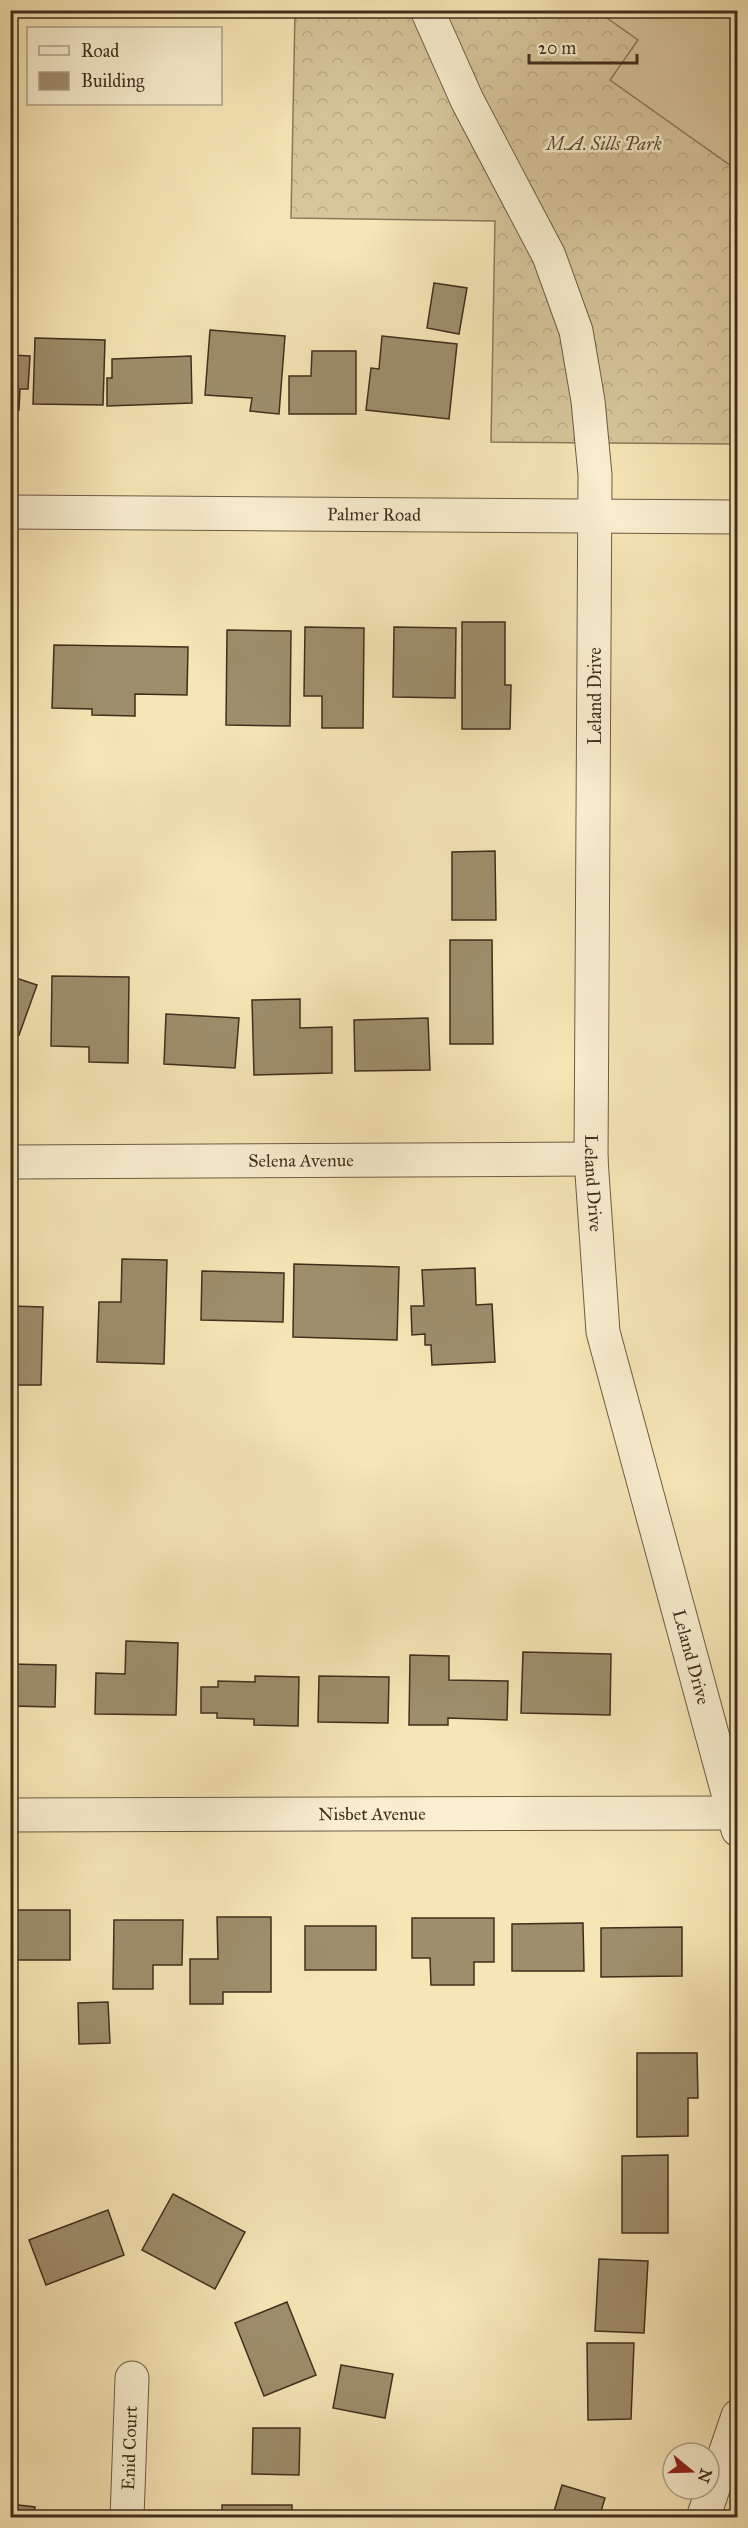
<svg xmlns="http://www.w3.org/2000/svg" width="748" height="2528" font-family="'IM FELL Great Primer',serif">
<style>
.forest{fill:url(#forest-crowns);stroke:#8b7a5c;stroke-width:1.5}
.pitch{fill:#d7c69b;stroke:#8b7a5c;stroke-width:1.5}
.building{fill:#9e8e6c;stroke:#3f2f1d;stroke-width:1.5}
.lines{fill:none;stroke-linecap:round;stroke-linejoin:round}
.minor-casing{stroke:#6d5c43;stroke-width:35}
.minor{stroke:#f9eecf;stroke-width:33}
.labels{text-anchor:middle;stroke-width:5;stroke-linejoin:round;paint-order:stroke}
.park-label{font-size:18px;font-style:italic;fill:#5d4d36;stroke:#f9eecf}
.street-label{font-size:18px;fill:#3f2f1d;stroke:#f9eecf}
</style>
<defs>
<pattern id="forest-crowns" width="20" height="18" patternUnits="userSpaceOnUse" patternTransform="scale(1.5)"><rect width="20" height="18" fill="#d7c69b"/><path d="M2 6a3 3 0 1 1 6 0M12 15a3 3 0 1 1 6 0" fill="none" stroke="#baaa85"/></pattern>
</defs>
<rect width="100%" height="100%" fill="#f6e5b5"/>
<filter id="stains"><feTurbulence type="fractalNoise" baseFrequency=".00333" numOctaves="4"/><feColorMatrix values="0 0 0 0 .2 0 0 0 0 .09 0 0 0 0 .02 0 0 0 .5 -.17"/></filter>
<radialGradient id="worn" r=".72"><stop offset=".6" stop-color="#630" stop-opacity="0"/><stop offset="1" stop-color="#630" stop-opacity=".3"/></radialGradient>
<!-- forest -->
<path class="forest" d="M295,11H737V444L491,442L495,221L291,218Z"/>
<!-- pitch -->
<path class="pitch" d="M597,11H726L737,29V170L610,80L638,40Z"/>
<!-- building -->
<g class="building">
<path d="M434,283L467,288L459,334L427,328Z"/>
<path d="M210,330L285,336L279,414L250,411L252,398L205,395Z"/>
<path d="M382,336L457,344L449,419L366,410L371,368L379,369Z"/>
<path d="M35,338L105,340L103,405L33,404Z"/>
<path d="M312,351H356V414H289V376H311Z"/>
<path d="M10,355L30,356L28,389H20L19,410H10Z"/>
<path d="M191,356L192,403L107,406V378H112V359Z"/>
<path d="M462,622H505V685H511L510,729H462Z"/>
<path d="M305,627L364,628L363,728H322V696H304Z"/>
<path d="M394,627L456,628L455,698L393,697Z"/>
<path d="M227,630L291,631L290,726L226,725Z"/>
<path d="M54,645L188,647L187,695L135,694V716L92,715V709L52,708Z"/>
<path d="M10,650H16L15,714H10Z"/>
<path d="M495,851L496,920H452V852Z"/>
<path d="M450,940H492L493,1044H450Z"/>
<path d="M10,976L37,985L19,1035L10,1032Z"/>
<path d="M52,976L129,977L128,1063L89,1062V1047L51,1046Z"/>
<path d="M300,999V1028L332,1027V1073L254,1075L252,1000Z"/>
<path d="M166,1014L239,1018L235,1068L164,1064Z"/>
<path d="M428,1018L430,1070L355,1071L354,1020Z"/>
<path d="M122,1259L167,1260L164,1364L97,1362L99,1302H121Z"/>
<path d="M294,1264L399,1267L397,1340L293,1337Z"/>
<path d="M475,1268L476,1305L492,1304L495,1362L432,1365L431,1345H425V1334L412,1335L411,1306H424L422,1270Z"/>
<path d="M202,1271L284,1273L283,1322L201,1320Z"/>
<path d="M10,1306L43,1307L41,1385H13V1380H10Z"/>
<path d="M126,1641L178,1643L176,1715L95,1714L96,1673L125,1674Z"/>
<path d="M523,1652L611,1654L610,1715L521,1713Z"/>
<path d="M410,1655L449,1656V1680L508,1681L507,1720L448,1718V1725H409Z"/>
<path d="M10,1664L56,1665L55,1707L10,1706Z"/>
<path d="M255,1676L299,1677L298,1726L254,1725V1719L217,1718V1713H201V1687H218V1681L255,1682Z"/>
<path d="M319,1676L389,1677L388,1723L318,1722Z"/>
<rect x="10" y="1910" width="60" height="50"/>
<path d="M217,1917H271V1992H223V2004H190V1959H218Z"/>
<path d="M412,1918H494V1962H474V1985H431L430,1958H412Z"/>
<path d="M114,1920H183L182,1965H153V1989H113Z"/>
<path d="M583,1923L584,1971H512V1924Z"/>
<rect x="305" y="1926" width="71" height="44"/>
<path d="M682,1927V1976L601,1977V1928Z"/>
<path d="M108,2002L110,2043L79,2044L78,2003Z"/>
<path d="M637,2053H697L698,2098H688V2136L637,2137Z"/>
<path d="M668,2155V2233H622V2156Z"/>
<path d="M173,2194L245,2232L215,2289L142,2250Z"/>
<path d="M108,2210L124,2255L46,2285L29,2240Z"/>
<path d="M599,2259L648,2261L644,2333L595,2331Z"/>
<path d="M287,2302L316,2375L264,2396L235,2323Z"/>
<path d="M587,2343H634L631,2419L588,2420Z"/>
<path d="M341,2365L393,2374L385,2418L333,2408Z"/>
<path d="M253,2428H300L299,2475L252,2474Z"/>
<path d="M562,2485L605,2498L599,2518H552Z"/>
<path d="M10,2504L35,2507L33,2518H10Z"/>
<rect x="222" y="2505" width="70" height="13"/>
</g>
<g class="lines">
<defs>
<g id="minor">
<path id="s1" d="M427,10L467,100L549,256L576,331L588,401L595,475L591,1159L603,1332L738,1830"/>
<path id="s2" d="M10,512L738,517"/>
<path id="s3" d="M10,1162L591,1159"/>
<path id="s4" d="M10,1815L734,1813"/>
<path id="s5" d="M127,2518L132,2378"/>
<path d="M703,2518L738,2416"/>
</g>
</defs>
<!-- minor casing -->
<use href="#minor" class="minor-casing"/>
<!-- minor -->
<use href="#minor" class="minor"/>
</g>
<g class="labels">
<!-- park labels -->
<g class="park-label">
<text x="604" y="150">M.A. Sills Park</text>
</g>
<!-- street labels -->
<g class="street-label">
<text dy="6" stroke="none"><textPath href="#s2" startOffset="364">Palmer Road</textPath></text>
<text transform="translate(595 696) rotate(-90)" y="6">Leland Drive</text>
<text dy="6" stroke="none"><textPath href="#s3" startOffset="291">Selena Avenue</textPath></text>
<text dy="6" stroke="none"><textPath href="#s1" startOffset="1208">Leland Drive</textPath></text>
<text dy="6" stroke="none"><textPath href="#s1" startOffset="1694">Leland Drive</textPath></text>
<text dy="6" stroke="none"><textPath href="#s4" startOffset="362">Nisbet Avenue</textPath></text>
<text dy="6" stroke="none"><textPath href="#s5" startOffset="70">Enid Court</textPath></text>
</g>
</g>
<!-- margin -->
<rect width="748" height="2528" fill="none" stroke="#f6e5b5" stroke-width="36"/>
<rect x="12" y="12" width="724" height="2504" fill="none" stroke="#3f2f1d" stroke-width="3"/>
<rect x="18" y="18" width="712" height="2492" fill="none" stroke="#3f2f1d" stroke-width="1.5"/>
<!-- legend -->
<rect x="27" y="27" width="195" height="78" fill="#f9eecf" stroke="#afa288" stroke-width="1.5"/>
<rect x="39" y="46" width="30" height="9" fill="#f9eecf" stroke="#afa288" stroke-width="1.5"/>
<text x="81" y="57" font-size="18" fill="#3f2f1d">Road</text>
<rect x="39" y="72" width="30" height="18" fill="#9e8e6c" stroke="#afa288" stroke-width="1.5"/>
<text x="81" y="87" font-size="18" fill="#3f2f1d">Building</text>
<!-- north arrow -->
<g transform="translate(691 2471) rotate(109)"><circle r="28" fill="#f9eecf" stroke="#afa288" stroke-width="1.5"/>
<path d="M0-4.5L10 22L0 15L-10 22Z" fill="#8f2418"/>
<text y="-9" font-size="16" font-weight="bold" text-anchor="middle" fill="#3f2f1d">N</text>
</g>
<!-- scale -->
<path d="M529 54v9h108v-9" fill="none" stroke="#3f2f1d" stroke-width="3"/>
<text x="538" y="54" font-size="18" fill="#3f2f1d" stroke="#f9eecf" stroke-width="4.5" paint-order="stroke">20 m</text>
<rect width="100%" height="100%" filter="url(#stains)"/>
<rect width="100%" height="100%" fill="url(#worn)"/>
</svg>
